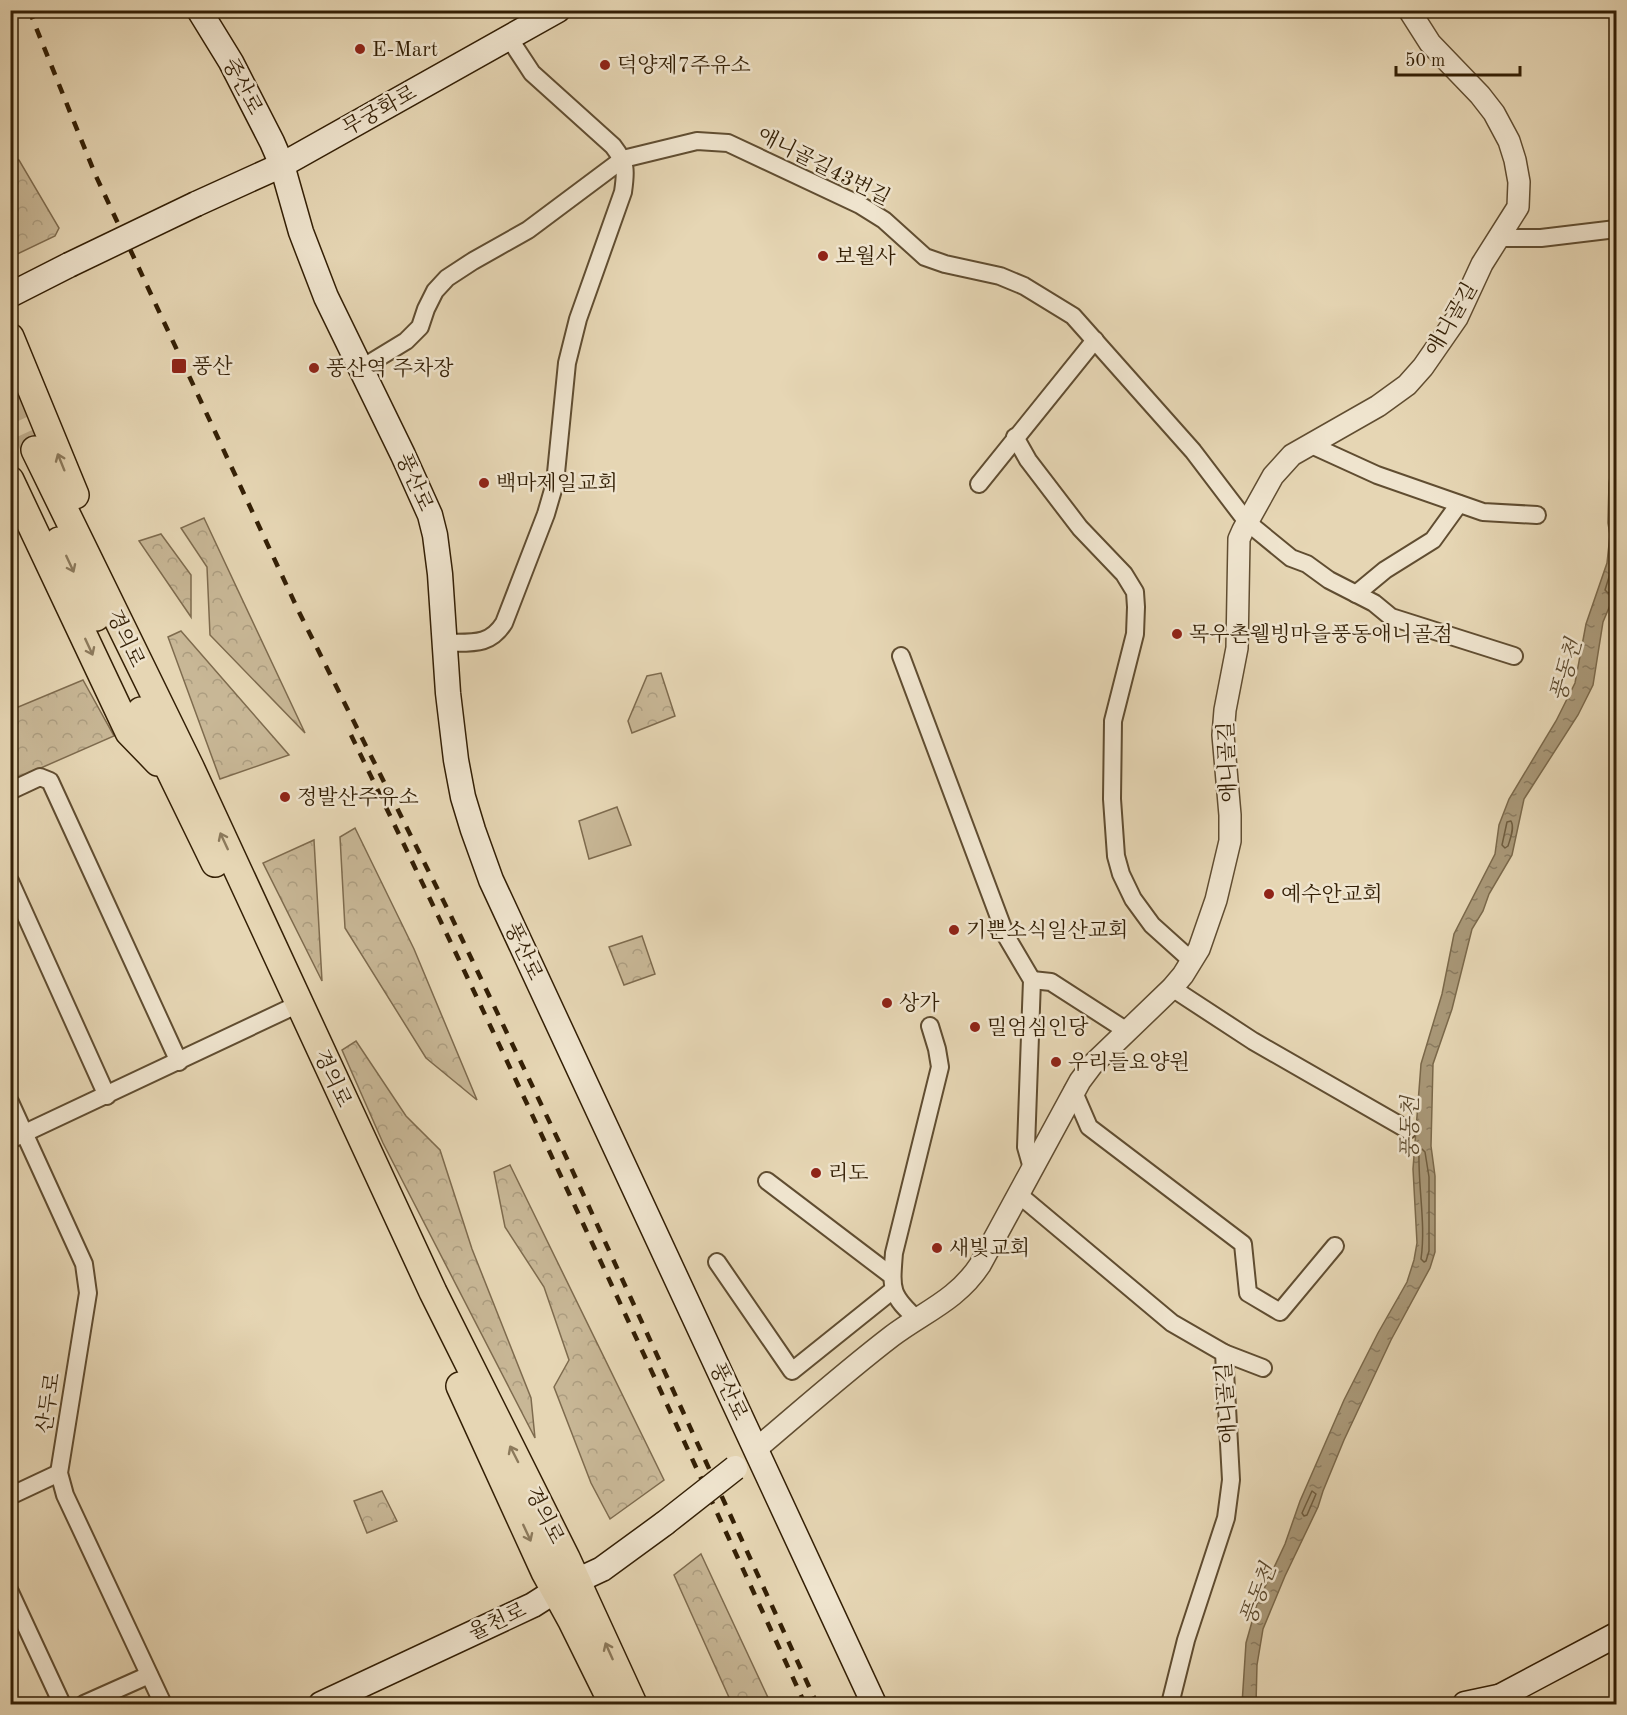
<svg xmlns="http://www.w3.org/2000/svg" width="1627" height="1715" font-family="'Old Standard TT','Noto Serif KR',serif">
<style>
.forest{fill:url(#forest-crowns);stroke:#7e6b4e;stroke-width:1.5}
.pitch{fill:#c8b796;stroke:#7e6b4e;stroke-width:1.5}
.water{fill:url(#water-ripples);stroke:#7a684a;stroke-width:1.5}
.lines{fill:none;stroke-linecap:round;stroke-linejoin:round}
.shore{stroke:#6e5c3e;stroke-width:1.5}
.primary-tunnel{stroke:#c2b191;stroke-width:27;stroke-dasharray:27 14;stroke-linecap:butt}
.minor-casing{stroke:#604d31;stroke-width:20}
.tertiary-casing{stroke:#604d31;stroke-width:24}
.secondary-casing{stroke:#331f05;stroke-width:27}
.primary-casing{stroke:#331f05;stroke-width:30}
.minor{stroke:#efe4ce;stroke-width:16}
.tertiary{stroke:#efe4ce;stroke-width:21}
.secondary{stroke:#efe4ce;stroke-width:24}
.primary{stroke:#e6d6b4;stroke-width:27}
.rail{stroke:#331f05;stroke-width:4.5;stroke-dasharray:10 10;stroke-linecap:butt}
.secondary-bridge-casing{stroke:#331f05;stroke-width:27;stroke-linecap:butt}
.secondary-bridge{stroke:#efe4ce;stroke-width:24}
.oneway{stroke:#8c7a5c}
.poi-dot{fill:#8f2418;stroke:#efe4ce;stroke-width:2}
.labels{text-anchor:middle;stroke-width:5;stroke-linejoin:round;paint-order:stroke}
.poi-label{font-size:21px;fill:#331f05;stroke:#efe4ce;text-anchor:start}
.street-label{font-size:21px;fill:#331f05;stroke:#efe4ce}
.water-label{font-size:22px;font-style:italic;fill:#5c492d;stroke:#efe4ce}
</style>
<defs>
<pattern id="forest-crowns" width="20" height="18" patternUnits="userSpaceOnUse" patternTransform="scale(1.5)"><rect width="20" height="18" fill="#c8b796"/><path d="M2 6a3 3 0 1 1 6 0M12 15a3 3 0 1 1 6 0" fill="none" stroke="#ac9d80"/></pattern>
<pattern id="water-ripples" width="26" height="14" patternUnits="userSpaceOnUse" patternTransform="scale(1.5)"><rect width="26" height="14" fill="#a99878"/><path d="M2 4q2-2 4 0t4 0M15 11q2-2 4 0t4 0" fill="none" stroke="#8a7b60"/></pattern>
</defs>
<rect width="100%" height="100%" fill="#e6d6b4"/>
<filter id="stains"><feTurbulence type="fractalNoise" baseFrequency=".00333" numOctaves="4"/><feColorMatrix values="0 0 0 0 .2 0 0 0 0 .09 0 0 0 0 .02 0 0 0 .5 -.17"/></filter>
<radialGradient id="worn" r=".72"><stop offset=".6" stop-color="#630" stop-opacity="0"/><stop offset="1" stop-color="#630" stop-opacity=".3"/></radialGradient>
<!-- forest -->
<g class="forest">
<path d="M11,156L19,160L59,228L55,236L11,257Z"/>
<path d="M204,518L305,733L210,635L207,567L181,528Z"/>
<path d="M161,534L191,575V617L139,541Z"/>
<path d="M181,631L289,755L220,779L168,637Z"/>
<path d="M661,673L675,716L632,733L628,721L647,676Z"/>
<path d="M83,680L114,736L11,781V710Z"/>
<path d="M355,828L414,949L477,1100L426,1058L345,928L340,837Z"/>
<path d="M314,840L322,981L263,863Z"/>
<path d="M642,936L655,974L624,985L609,947Z"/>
<path d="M356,1041L406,1116L440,1150L472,1249L531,1398L535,1438L383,1143L342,1050Z"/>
<path d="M510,1165L664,1480L610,1519L591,1483L554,1387L569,1360L544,1287L505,1227L494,1172Z"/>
<path d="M382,1491L397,1521L367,1533L354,1501Z"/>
<path d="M701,1554L771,1704H732L674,1575Z"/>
</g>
<!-- pitch -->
<path class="pitch" d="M617,807L631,845L589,859L579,821Z"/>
<!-- water -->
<path class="water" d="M1616,438V591L1603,622L1593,685L1578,715L1524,799L1512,855L1489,894L1483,911L1472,929L1452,1009L1433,1064L1431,1146L1435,1176V1252L1430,1268L1391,1340L1344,1440L1323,1491L1318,1507L1285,1576L1263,1629L1257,1665L1256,1704H1242L1246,1643L1257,1604L1285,1544L1300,1501L1344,1400L1378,1333L1407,1282L1414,1260L1417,1243L1413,1169L1421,1064L1442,994L1454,934L1495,854L1499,825L1509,799L1556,721L1575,683L1586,624L1607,563L1610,535L1608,523L1609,483Z"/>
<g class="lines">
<!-- shore -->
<g class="shore">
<path d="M1616,472L1614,523L1616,536L1613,564L1605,590L1608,593L1616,591"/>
<path d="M1511,821C1515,828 1510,839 1508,846L1505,848L1502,845L1507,822Z"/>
<path d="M1422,1149L1425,1152L1429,1177V1251L1426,1261L1424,1262L1421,1259C1426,1224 1418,1188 1419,1152Z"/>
<path d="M1312,1491L1316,1494L1307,1515L1304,1516L1302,1513Z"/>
</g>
<!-- primary-tunnel -->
<path class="primary-tunnel" d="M10,395L35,450"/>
<defs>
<g id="minor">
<path d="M1499,238H1541L1616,229"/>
<path d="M360,369L406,341L420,327L426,309L435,291L447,278L473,261L528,230L623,159L697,141L728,143L860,205L884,220L925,257L945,264L1000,276L1024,286L1073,316L1193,451L1247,522L1291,558L1307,564L1329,580L1374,603L1391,617L1514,656"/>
<path d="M1015,437L1028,460L1080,528L1124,574L1135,592L1136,607L1135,634L1113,721L1112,799L1116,856L1121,874L1133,899L1152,925L1192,961"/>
<path d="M1309,444L1377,475L1483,512L1537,515"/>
<path d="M979,484L1095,340"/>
<path d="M1356,594L1385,570L1433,540L1459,504"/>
<path d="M444,643C470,642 489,647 504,623L546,514L555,483L567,363L578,319L623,192C626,171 627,164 613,146L532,73L509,38"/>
<path d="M901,656L1006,936L1032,980L1026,1147L1032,1168"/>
<path d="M10,791L40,777L50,781L179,1062"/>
<path d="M10,881L107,1096"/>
<path d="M1032,980L1051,982L1127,1031"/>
<path d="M1172,988L1253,1041L1408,1130"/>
<path d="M1073,1090L1089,1127L1243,1244L1248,1293L1280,1312L1335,1246"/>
<path d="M10,1102L84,1264L88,1293L59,1473L65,1495L163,1704"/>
<path d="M10,1140L288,1009"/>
<path d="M767,1181L892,1276"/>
<path d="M1018,1194L1172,1323L1224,1353L1231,1480L1226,1518L1186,1640L1170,1704"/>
<path d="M717,1262L792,1371L893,1290"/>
<path d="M918,1320C890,1295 891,1290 894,1253L940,1067L937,1049L930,1026"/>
<path d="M1224,1353L1263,1368"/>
<path d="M10,1496L59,1473"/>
<path d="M10,1592L62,1704"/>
<path d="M84,1704L149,1675"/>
</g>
<path id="tertiary" d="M755,1450C800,1412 845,1372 892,1336C924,1312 957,1300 980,1265L1080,1081L1092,1065L1172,988L1183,975L1199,949L1216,900L1230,841V815L1223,735L1225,710L1237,648L1239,539L1243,530L1273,476L1292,455L1378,406L1407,385L1423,367L1457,318L1482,264L1518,207L1519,182L1515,160L1509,141L1494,113L1480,95L1430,43L1409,10"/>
<g id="secondary">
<path d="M199,10L231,62L272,142L282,165L301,232L326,297L403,455L430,515L435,535L440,574L448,693L456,760L463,797L473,830L491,880L874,1704"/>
<path d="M196,204L282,165L558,10"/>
<path d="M10,295L69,265"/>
<path d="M321,1704L533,1605L555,1591L602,1569L665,1523"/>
<path d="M1465,1704L1498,1697"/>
<path d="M1486,1704L1616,1635"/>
</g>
<g id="primary">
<path d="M10,337L75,495"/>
<path d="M35,450L190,767L433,1292L566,1558L633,1704"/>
<path d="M10,480L129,732L158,762"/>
<path d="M59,541L96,617"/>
<path d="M141,711L215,863"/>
<path d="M460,1386L545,1572L572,1621L613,1704"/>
</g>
</defs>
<!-- minor casing -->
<use href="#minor" class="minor-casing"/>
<!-- tertiary casing -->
<use href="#tertiary" class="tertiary-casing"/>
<!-- secondary casing -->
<use href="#secondary" class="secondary-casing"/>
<!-- primary casing -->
<use href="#primary" class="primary-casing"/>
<!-- minor -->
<use href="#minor" class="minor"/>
<!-- tertiary -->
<use href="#tertiary" class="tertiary"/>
<!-- secondary -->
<use href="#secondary" class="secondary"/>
<!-- primary -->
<use href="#primary" class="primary"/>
<!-- rail -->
<g class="rail">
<path d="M29,10L95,174L299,612L451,916L562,1148L817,1704"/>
<path d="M351,735C507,1056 656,1380 805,1704"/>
</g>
<defs>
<g id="secondary-bridge">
<path d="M69,265L196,204"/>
<path d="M665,1523L735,1468"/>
</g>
</defs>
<!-- secondary-bridge casing -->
<use href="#secondary-bridge" class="secondary-bridge-casing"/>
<!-- secondary-bridge -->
<use href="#secondary-bridge" class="secondary-bridge"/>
</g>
<!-- one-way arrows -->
<defs><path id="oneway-shaft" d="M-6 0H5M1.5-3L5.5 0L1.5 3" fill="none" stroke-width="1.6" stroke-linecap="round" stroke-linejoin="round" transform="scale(1.5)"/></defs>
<g class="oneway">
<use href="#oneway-shaft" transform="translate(61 462) rotate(-112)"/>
<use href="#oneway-shaft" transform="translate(70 564) rotate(65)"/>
<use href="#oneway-shaft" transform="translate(89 647) rotate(65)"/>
<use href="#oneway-shaft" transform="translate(224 841) rotate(-115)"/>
<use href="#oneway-shaft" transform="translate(514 1454) rotate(-117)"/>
<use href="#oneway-shaft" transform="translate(527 1533) rotate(65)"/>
<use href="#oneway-shaft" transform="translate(609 1651) rotate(-114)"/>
</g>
<!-- markers -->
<g class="poi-dot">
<circle cx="360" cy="49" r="6"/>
<circle cx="605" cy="65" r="6"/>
<circle cx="823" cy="256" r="6"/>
<rect x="171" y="358" width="16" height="16" rx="3"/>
<circle cx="314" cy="368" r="6"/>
<circle cx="484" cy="483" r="6"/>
<circle cx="1177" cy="634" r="6"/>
<circle cx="285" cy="797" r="6"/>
<circle cx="1269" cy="894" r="6"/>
<circle cx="954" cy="930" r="6"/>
<circle cx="887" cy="1003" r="6"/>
<circle cx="975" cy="1027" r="6"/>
<circle cx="1056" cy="1062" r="6"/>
<circle cx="816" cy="1173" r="6"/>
<circle cx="937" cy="1248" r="6"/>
</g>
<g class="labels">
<!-- poi labels -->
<g class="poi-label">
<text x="372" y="56">E-Mart</text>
<text x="617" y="72">덕양제7주유소</text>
<text x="835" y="263">보월사</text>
<text x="192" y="373">풍산</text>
<text x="326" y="375">풍산역 주차장</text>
<text x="496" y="490">백마제일교회</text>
<text x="1189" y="641">목우촌웰빙마을풍동애니골점</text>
<text x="297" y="804">정발산주유소</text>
<text x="1281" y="901">예수안교회</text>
<text x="966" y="937">기쁜소식일산교회</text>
<text x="899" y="1010">상가</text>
<text x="987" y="1034">밀엄심인당</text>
<text x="1068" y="1069">우리들요양원</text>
<text x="828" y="1180">리도</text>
<text x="949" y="1255">새빛교회</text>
</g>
<!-- street labels -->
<g class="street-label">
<text transform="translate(243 86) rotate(62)" y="7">중산로</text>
<text transform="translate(379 110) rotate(-29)" y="7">무궁화로</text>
<text transform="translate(824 166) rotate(27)" y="7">애니골길43번길</text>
<text transform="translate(1451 319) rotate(-60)" y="7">애니골길</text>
<text transform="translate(415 482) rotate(66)" y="7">풍산로</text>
<text transform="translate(126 638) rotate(65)" y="7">경의로</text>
<text transform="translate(1227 762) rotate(-92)" y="7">애니골길</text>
<text transform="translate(524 951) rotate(65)" y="7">풍산로</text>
<text transform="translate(333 1078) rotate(65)" y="7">경의로</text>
<text transform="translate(729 1391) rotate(65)" y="7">풍산로</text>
<text transform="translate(48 1403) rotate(-81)" y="7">산두로</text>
<text transform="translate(1226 1403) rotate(-94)" y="7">애니골길</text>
<text transform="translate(545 1515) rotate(63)" y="7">경의로</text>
<text transform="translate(497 1621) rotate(-25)" y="7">율천로</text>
</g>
<!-- water labels -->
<g class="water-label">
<text transform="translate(1565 670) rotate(-74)" y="8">풍동천</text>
<text transform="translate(1409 1128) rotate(-89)" y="8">풍동천</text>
<text transform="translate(1257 1594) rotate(-69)" y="8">풍동천</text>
</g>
</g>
<!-- margin -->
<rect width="1627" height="1715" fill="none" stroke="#e6d6b4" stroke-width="36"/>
<rect x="12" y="12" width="1603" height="1691" fill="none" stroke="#331f05" stroke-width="3"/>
<rect x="18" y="18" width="1591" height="1679" fill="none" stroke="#331f05" stroke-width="1.5"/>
<!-- scale -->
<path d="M1396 66v9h124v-9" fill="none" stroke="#331f05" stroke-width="3"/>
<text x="1405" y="66" font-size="18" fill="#331f05" stroke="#efe4ce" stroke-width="4.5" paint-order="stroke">50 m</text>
<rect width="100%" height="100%" filter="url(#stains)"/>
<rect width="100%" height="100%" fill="url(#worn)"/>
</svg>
